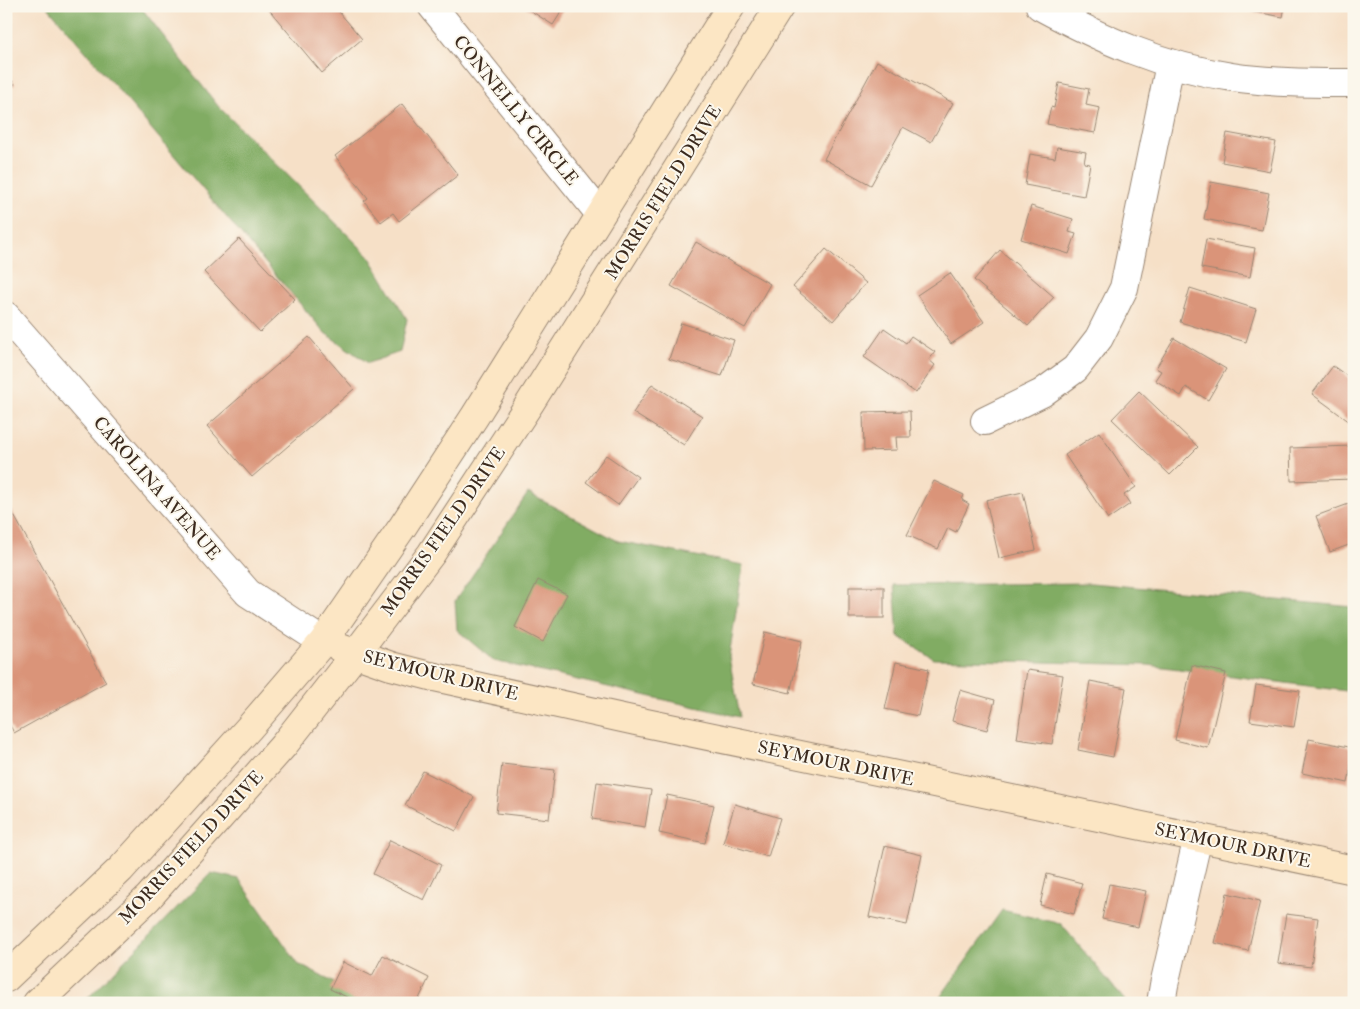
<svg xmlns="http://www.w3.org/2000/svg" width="1360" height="1009" font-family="'IM FELL Double Pica',serif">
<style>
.forest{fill:#81ac64;stroke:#5e6b41}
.building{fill:#da9479}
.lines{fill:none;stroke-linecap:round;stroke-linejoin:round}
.street-casing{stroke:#988572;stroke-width:30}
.secondary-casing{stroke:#988572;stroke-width:30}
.street{stroke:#fff;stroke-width:28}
.secondary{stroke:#fce6c4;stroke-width:28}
.labels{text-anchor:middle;stroke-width:4;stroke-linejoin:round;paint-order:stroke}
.street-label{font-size:18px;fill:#3b2a1e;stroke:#fbf7ec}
</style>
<rect width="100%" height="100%" fill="#fbf7ec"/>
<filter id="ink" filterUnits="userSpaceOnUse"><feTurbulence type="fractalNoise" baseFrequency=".02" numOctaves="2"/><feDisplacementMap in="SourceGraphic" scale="10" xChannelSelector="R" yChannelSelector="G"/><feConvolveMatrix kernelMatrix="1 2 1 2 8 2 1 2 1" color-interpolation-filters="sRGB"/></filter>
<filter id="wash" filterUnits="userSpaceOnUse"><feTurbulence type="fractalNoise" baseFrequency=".0096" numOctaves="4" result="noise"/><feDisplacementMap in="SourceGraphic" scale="20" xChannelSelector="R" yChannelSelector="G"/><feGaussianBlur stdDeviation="1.12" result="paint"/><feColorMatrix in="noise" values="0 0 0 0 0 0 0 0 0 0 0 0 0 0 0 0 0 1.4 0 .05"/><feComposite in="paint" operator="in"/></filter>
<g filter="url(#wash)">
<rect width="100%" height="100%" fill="#f6e0c7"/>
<!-- forest -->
<g class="forest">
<path d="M47,6H140L218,106L369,256L407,319L400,352L368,363L325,333Z"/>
<path d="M528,493L618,541L743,565L729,657L740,717L494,661L457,630L455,601Z"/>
<path d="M1091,583L1354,607V692L1148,665L934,659L898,636L894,585Z"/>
<path d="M211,873L239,879L298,964L373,1003H83Z"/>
<path d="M1002,910L1061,924L1127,1003H936Z"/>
</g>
<g id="blocks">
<!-- building -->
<g class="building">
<path d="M266,6H334L362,39L322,73Z"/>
<path d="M523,6H565L553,25Z"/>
<path d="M1222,6H1285L1283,17Z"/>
<path d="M877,61L953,103L931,142L903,127L871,185L824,159Z"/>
<path d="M6,74L15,84L6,92Z"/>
<path d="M1059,83L1089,89L1086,105L1100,108L1095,133L1047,124L1051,107L1054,108Z"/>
<path d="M402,104L458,175L399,221L393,213L381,222L364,201L368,198L335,156Z"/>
<path d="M1227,133L1276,142L1270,171L1222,162Z"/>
<path d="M1057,147L1086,152L1084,163L1090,164L1084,196L1025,185L1030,154L1055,158Z"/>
<path d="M1211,182L1269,193L1262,230L1204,219Z"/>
<path d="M1031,206L1073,219L1069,232L1076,234L1069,254L1021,239Z"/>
<path d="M239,239L295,299L260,332L204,272Z"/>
<path d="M1206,239L1255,248L1250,277L1201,268Z"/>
<path d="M696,242L770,284L745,328L671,286Z"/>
<path d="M826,249L866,283L833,321L793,287Z"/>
<path d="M1000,250L1054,297L1028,326L974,280Z"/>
<path d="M950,273L984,322L951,344L917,295Z"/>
<path d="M1190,288L1256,309L1246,342L1180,322Z"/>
<path d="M681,323L734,340L722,376L669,359Z"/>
<path d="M884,328L906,343L911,336L935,352L929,360L935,365L916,393L864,357Z"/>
<path d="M309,337L354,389L252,477L207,426Z"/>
<path d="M1174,338L1226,369L1208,400L1186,387L1181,396L1155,380L1161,371L1156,368Z"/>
<path d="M1333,366L1354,381V425L1312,394Z"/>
<path d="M652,384L702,416L684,445L633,413Z"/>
<path d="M1139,391L1198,447L1170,475L1112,419Z"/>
<path d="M910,411L911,437H896L897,450L864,451L863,412Z"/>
<path d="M1099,432L1136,487L1124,495L1130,504L1108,519L1065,455Z"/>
<path d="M1354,446V479L1291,481L1290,448Z"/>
<path d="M606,455L638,477L618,505L586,482Z"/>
<path d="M934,481L964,495L962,500L969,504L956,532L948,528L938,549L907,535Z"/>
<path d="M1023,492L1036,550L999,558L986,500Z"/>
<path d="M6,501L106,682L14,733L6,718Z"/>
<path d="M1354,502V543L1330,552L1316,516Z"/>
<path d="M538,580L567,594L543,642L515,627Z"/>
<rect x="849" y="587" width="35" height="31"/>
<path d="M765,632L802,641L790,693L753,684Z"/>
<path d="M896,662L929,669L918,716L885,709Z"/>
<path d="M1192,665L1226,673L1208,748L1175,740Z"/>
<path d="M1027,670L1063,675L1052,744L1017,739Z"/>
<path d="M1090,681L1126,688L1113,757L1078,750Z"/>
<path d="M1256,685L1300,691L1294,727L1250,721Z"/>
<path d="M960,690L995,700L987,730L952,721Z"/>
<path d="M1309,739L1354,748L1348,783L1302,773Z"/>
<path d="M502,764L555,770L549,819L496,813Z"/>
<path d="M423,771L474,797L456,831L405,805Z"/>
<path d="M597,782L651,790L645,827L592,819Z"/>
<path d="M667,795L714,805L705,843L659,833Z"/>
<path d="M735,804L780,818L768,857L723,843Z"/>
<path d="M390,840L441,865L424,900L373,874Z"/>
<path d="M885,846L922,855L907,925L869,917Z"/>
<path d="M1047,874L1082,883L1074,914L1040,905Z"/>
<path d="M1109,884L1146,891L1138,927L1102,919Z"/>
<path d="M1227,893L1260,901L1248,951L1215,943Z"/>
<path d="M1286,914L1318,918L1311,967L1278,963Z"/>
<path d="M383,955L429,978L417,1003H359L330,989L343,962L372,976Z"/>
<path d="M1060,997L1089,1001V1003H1059Z"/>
</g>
</g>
</g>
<g filter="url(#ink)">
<use href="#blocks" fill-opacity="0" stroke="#988572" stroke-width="1"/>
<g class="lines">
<defs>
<g id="street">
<path d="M432,6L600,214"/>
<path d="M1040,6C1101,39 1163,67 1232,77C1272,83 1313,83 1354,83"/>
<path d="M6,316L248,593L323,642"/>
<path d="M985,421L1042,393L1075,369L1099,338L1124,288L1170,64"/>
<path d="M1161,1003L1164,985L1198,837"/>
</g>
<g id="secondary">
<path d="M340,648L391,666L430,676L636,721L1354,870"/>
<path d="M6,978L121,869L249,728L323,642L403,526L475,416L731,6"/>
<path d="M37,1003L148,898L283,746L356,653L431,554L530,403L780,6"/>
</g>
</defs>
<!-- street casing -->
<use href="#street" class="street-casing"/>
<!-- secondary casing -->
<use href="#secondary" class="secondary-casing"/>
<!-- street -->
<use href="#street" class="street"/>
<!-- secondary -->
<use href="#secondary" class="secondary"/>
</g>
</g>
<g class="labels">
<!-- street labels -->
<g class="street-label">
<text transform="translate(516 110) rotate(51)" y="6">CONNELLY CIRCLE</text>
<text transform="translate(663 192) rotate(-58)" y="6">MORRIS FIELD DRIVE</text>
<text transform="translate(157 488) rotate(49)" y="6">CAROLINA AVENUE</text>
<text transform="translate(443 531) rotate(-55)" y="6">MORRIS FIELD DRIVE</text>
<text transform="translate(441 675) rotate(14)" y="6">SEYMOUR DRIVE</text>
<text transform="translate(836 763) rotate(12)" y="6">SEYMOUR DRIVE</text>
<text transform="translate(1233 845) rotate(12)" y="6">SEYMOUR DRIVE</text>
<text transform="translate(191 847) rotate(-47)" y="6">MORRIS FIELD DRIVE</text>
</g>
</g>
<!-- margin -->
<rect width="1360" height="1009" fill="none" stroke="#fbf7ec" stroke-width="25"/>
</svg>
